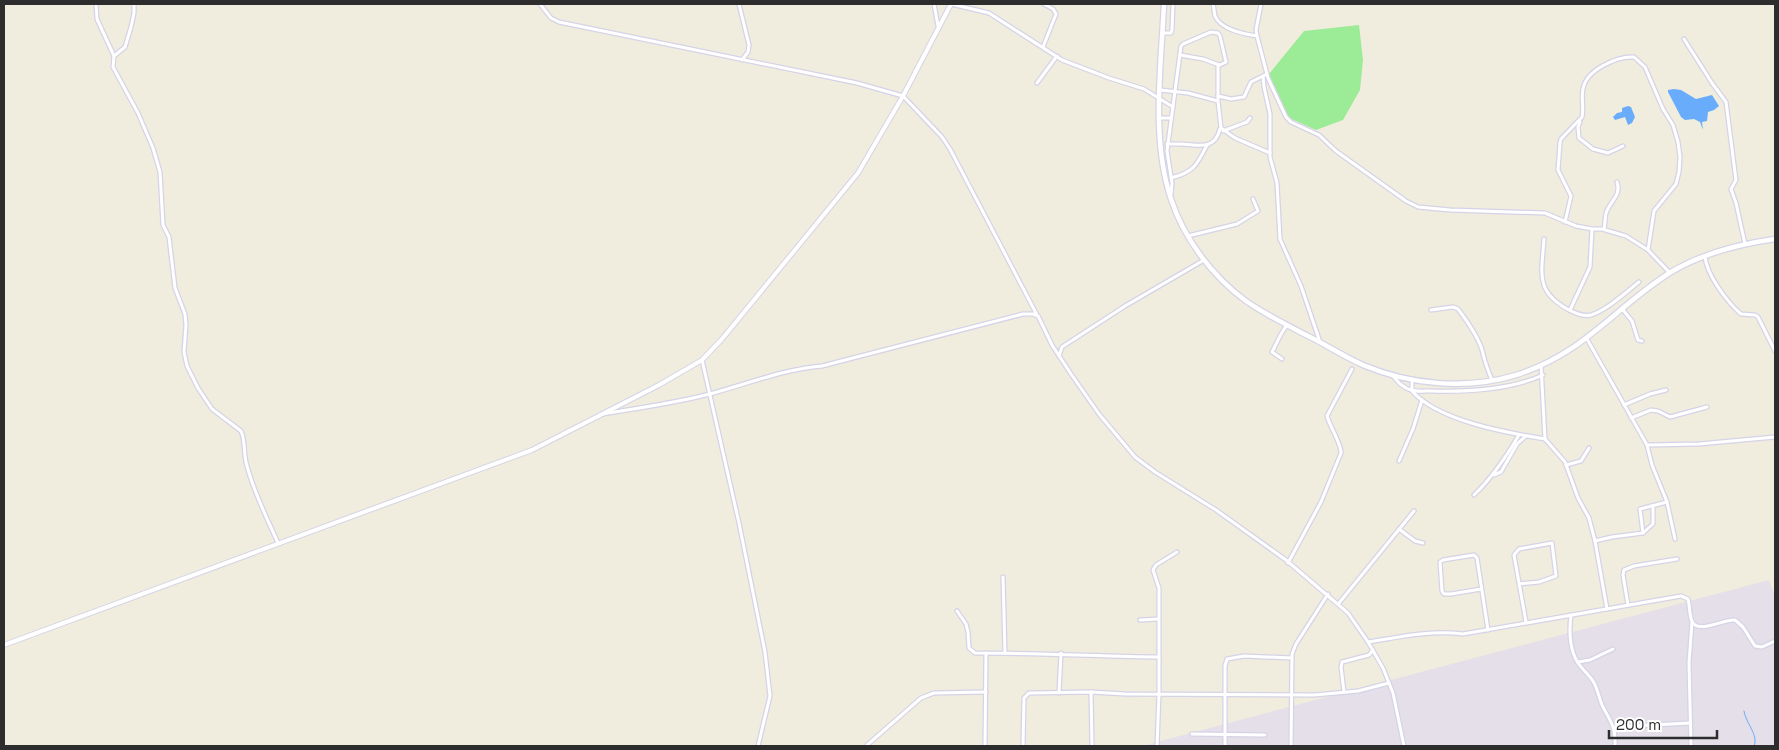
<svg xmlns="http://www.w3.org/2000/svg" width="1779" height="750" font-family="'Space Grotesk',sans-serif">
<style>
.industrial{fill:#e4dfe8}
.green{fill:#9ceb96}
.water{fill:#68acfb}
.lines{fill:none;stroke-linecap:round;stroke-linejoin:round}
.stream{stroke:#68acfb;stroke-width:1}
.minor-casing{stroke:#d5d3e7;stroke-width:5.5}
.tertiary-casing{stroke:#d5d3e7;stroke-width:6}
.secondary-casing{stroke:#d5d3e7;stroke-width:7}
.minor{stroke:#fff;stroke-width:3}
.tertiary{stroke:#fff;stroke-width:4}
.secondary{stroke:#fff;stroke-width:4.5}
</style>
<rect width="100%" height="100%" fill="#f0edde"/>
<!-- industrial -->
<path class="industrial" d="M1769,580L1775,596V746H1142Z"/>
<!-- green -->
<path class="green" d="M1359,25L1363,60L1360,90L1343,120L1316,130L1287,117L1269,74L1304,31Z"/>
<!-- water -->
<g class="water">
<path d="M1674,89L1681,90L1696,99L1712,95L1719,106L1714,110L1708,112L1707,121L1702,122L1703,130L1700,122L1694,119L1685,120L1681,117L1668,92V90Z"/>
<path d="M1628,106L1631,107L1635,117L1632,123L1628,125L1625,117L1615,120L1613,117L1617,113L1622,112V108Z"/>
</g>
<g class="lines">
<!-- stream -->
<path class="stream" d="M1744,711C1746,724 1759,735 1754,746"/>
<defs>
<g id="minor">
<path d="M96,4L97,19L114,56"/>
<path d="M134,4V13L131,27L125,47L114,56L113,67L138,113L153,148L160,172L163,225L169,237L175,288L185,314L186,325L184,352L187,366L198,388L212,409L241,431C246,442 243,454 247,466C254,493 267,518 278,543"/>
<path d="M540,4L551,18L559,22L857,83L903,96L942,137L950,149L1037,315"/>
<path d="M739,4L749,45L748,52L742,60"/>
<path d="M934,4L938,26"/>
<path d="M951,4L989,13L1062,60L1109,78L1144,89L1173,107"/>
<path d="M1213,4C1214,7 1214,12 1215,16C1221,30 1244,34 1257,36"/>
<path d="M1261,4L1256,30L1257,36L1268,78L1286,117L1291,122L1319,135L1336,151L1406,201L1418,207L1450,210L1545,213L1576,226L1592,229H1602L1626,236L1648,250L1670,273"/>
<path d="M1163,33H1171L1172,30L1173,4"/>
<path d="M1684,39L1712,83L1726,102L1736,180L1731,189L1736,203L1745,244"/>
<path d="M1043,47L1056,14L1053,9L1044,4"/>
<path d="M1180,55L1203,59L1219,65"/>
<path d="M1263,76L1264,87L1270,114V157L1277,183L1280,239L1301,286L1320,342"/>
<path d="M1037,83L1057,56"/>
<path d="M1160,90L1188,93L1218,101"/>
<path d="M1218,96L1231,99L1244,97L1251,82L1265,75"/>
<path d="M1159,118H1171"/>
<path d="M1580,122L1578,127L1579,138L1593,149L1608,153L1623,146"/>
<path d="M1223,131L1247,122L1250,118"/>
<path d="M1167,144C1171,144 1176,144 1180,144C1197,144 1214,152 1220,129"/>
<path d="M1171,178C1194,172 1197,165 1207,145"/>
<path d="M1171,195L1172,183L1167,151L1181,46L1183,44L1211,32L1218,33L1220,36L1226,62L1218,66V101L1221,128L1235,138L1270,153"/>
<path d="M1565,222L1571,196L1558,170L1560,143L1561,139L1582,117C1584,108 1581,98 1583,89C1586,70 1617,56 1634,57L1645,67L1663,109L1673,125L1678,142L1680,157L1679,172L1676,184L1654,211L1648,250"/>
<path d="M1604,229C1605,224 1605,218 1606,213C1610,201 1622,195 1617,182"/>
<path d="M1188,236L1237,224L1258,211L1253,199"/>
<path d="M1544,239C1542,273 1534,291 1569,310C1575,313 1583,317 1591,315C1606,311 1626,292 1639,282"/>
<path d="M1705,256C1706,274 1727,302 1741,314L1755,315L1758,317L1775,351"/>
<path d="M1431,310L1453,307L1458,309C1467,321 1478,336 1482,350C1485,362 1487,369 1492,380"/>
<path d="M1570,310L1590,267L1592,229"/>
<path d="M1623,310L1632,321L1638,340L1642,341"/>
<path d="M1587,339L1647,445L1652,465L1667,502L1675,539"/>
<path d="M1059,356L1062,347L1125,306L1204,260"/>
<path d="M1282,359L1272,352C1277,343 1280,334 1287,325"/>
<path d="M702,360L739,523L765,652L770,696L758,746"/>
<path d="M1541,365L1545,439L1565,462L1578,498L1589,518L1595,541L1607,609"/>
<path d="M1393,376C1398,382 1403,388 1411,390C1417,392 1425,391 1431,391C1466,392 1510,390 1543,375"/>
<path d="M1412,380V391C1438,421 1508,433 1545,439"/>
<path d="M1624,405L1650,394L1666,390"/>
<path d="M603,414C639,408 675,403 710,394C747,384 784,369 822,366L1023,314H1033L1038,316L1052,345L1071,374L1099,414L1135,457L1155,472L1216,510L1286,560L1348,613L1368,642L1383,668L1393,693L1404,746"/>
<path d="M1631,418L1651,410L1658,411L1670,417L1707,407"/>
<path d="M1648,445L1699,444L1775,437"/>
<path d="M1399,461L1413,429L1422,400"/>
<path d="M1566,465L1581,461L1589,448"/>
<path d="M1494,475L1501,472L1517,444L1526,436"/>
<path d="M1474,495C1493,477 1506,457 1519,435"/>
<path d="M1399,529L1415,541L1423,543"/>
<path d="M1643,533L1640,509L1667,502"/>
<path d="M1595,541L1612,537L1643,533L1653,524V506"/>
<path d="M1288,563L1321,502L1341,453C1342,445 1330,427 1327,416L1352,369"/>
<path d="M1003,577L1005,653"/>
<path d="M1519,584L1539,582L1556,576L1552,543L1519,549L1514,555L1526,622"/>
<path d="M1481,589L1451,594H1444L1442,591L1440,562L1443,560L1474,555L1477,558L1488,630"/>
<path d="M1339,603L1414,511"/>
<path d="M1628,605L1623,575L1624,570L1634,566L1677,559"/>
<path d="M957,611L966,624L968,632L969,648L975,653C1037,653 1098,656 1159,657"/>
<path d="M1571,615C1569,631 1569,649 1578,663C1583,670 1589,675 1593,681C1598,689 1599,699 1603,707C1611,722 1616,728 1615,746"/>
<path d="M1140,620L1158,619"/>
<path d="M1368,642C1400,637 1431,630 1463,634L1681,596L1688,599C1690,606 1689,618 1693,623C1700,633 1724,619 1735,620L1743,627L1755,646L1762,647L1775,641"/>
<path d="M1578,662L1590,660L1613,649"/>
<path d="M1091,692L1092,746"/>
<path d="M1344,692L1341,667L1342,662L1369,655L1373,650"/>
<path d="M1059,693L1061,653"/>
<path d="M1614,727L1690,723"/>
<path d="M1192,734L1265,735"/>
<path d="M866,746L921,698L934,693L986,692"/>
<path d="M985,746L986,653"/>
<path d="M1023,746L1024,698L1029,693L1091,692L1125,694L1314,695L1358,691L1389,683"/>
<path d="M1157,746L1159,694V588L1153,570L1156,565L1177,552"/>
<path d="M1225,746V666L1227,659L1244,656L1292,658"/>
<path d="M1291,746L1292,654L1296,644L1328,594"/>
<path d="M1691,746L1689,663L1692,622"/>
</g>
<path id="tertiary" d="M4,645L532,450L659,385L702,360L722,339L858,173L903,96L951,4"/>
<path id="secondary" d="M1164,4C1161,67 1151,139 1171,199C1184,239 1213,277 1246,301C1266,315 1289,326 1310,337C1328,346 1345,357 1363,365C1410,385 1467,390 1516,375C1584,354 1615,307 1671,272C1703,253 1739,244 1775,239"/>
</defs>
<!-- minor casing -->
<use href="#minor" class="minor-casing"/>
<!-- tertiary casing -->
<use href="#tertiary" class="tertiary-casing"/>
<!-- secondary casing -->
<use href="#secondary" class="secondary-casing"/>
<!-- minor -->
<use href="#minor" class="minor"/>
<!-- tertiary -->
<use href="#tertiary" class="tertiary"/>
<!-- secondary -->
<use href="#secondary" class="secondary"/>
</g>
<!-- border -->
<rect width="1779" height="750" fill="none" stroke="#2d2d2d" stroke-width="10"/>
<!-- scale -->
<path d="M1609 730v8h108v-8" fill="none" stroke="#2d2d2d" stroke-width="2.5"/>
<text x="1616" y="730" font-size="15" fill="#2d2d2d" stroke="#ffffff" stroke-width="4" paint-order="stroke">200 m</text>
</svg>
